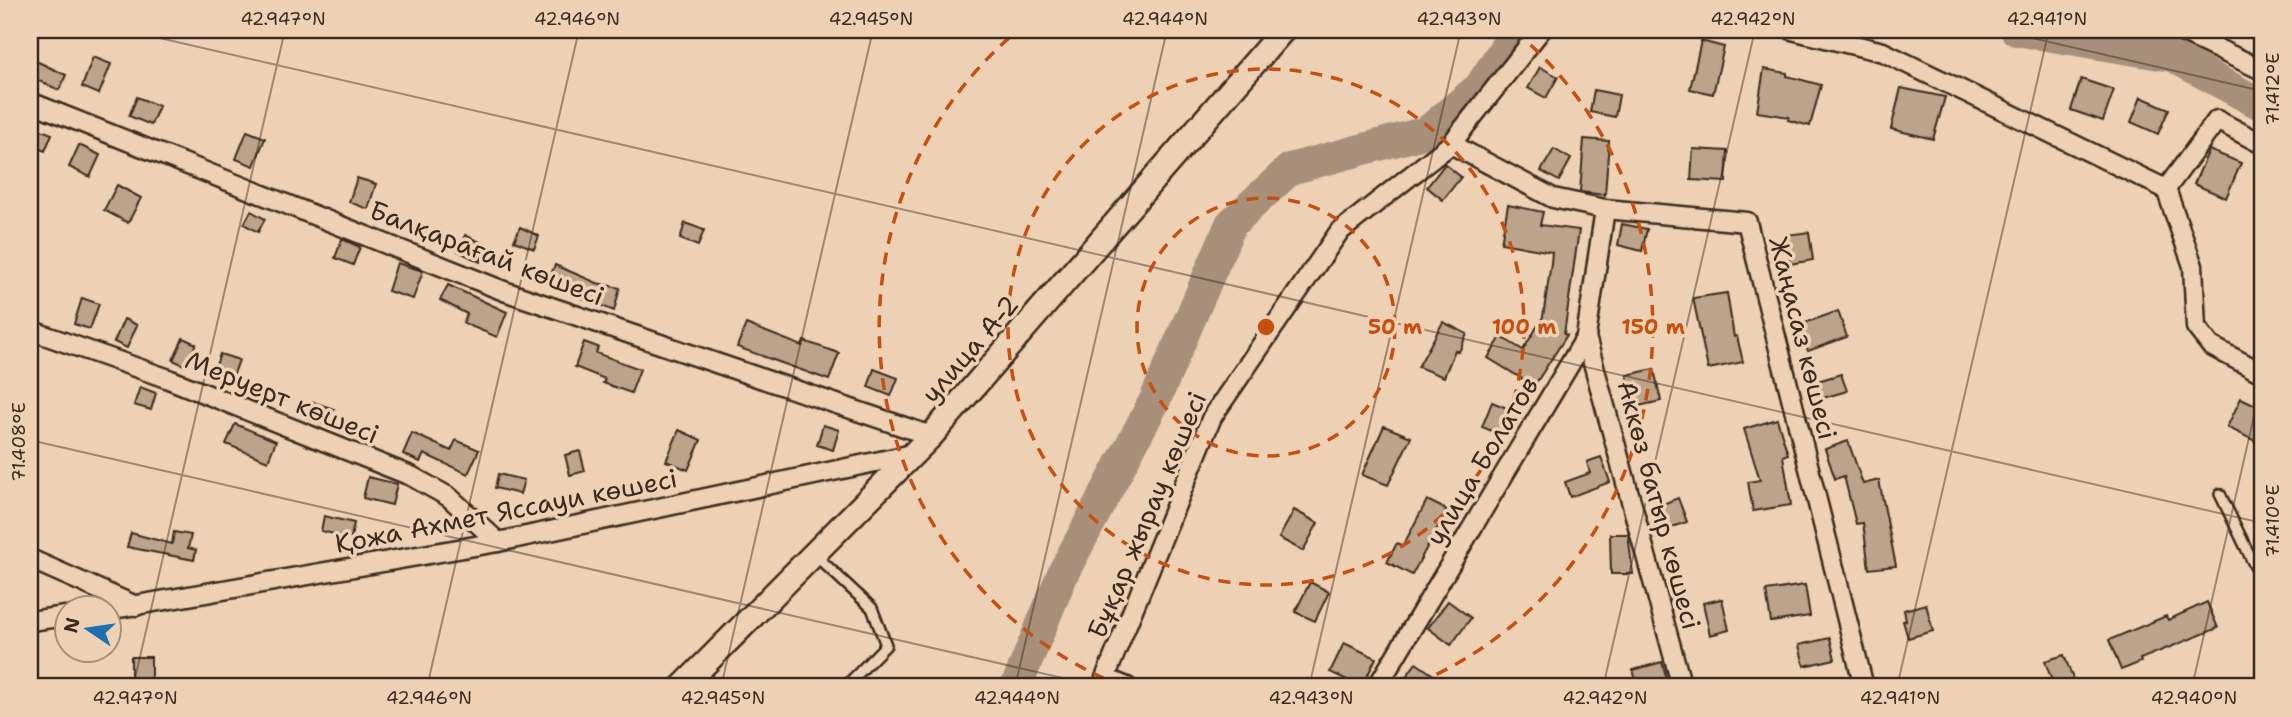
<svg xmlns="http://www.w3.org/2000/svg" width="2292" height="717" font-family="'Shantell Sans',sans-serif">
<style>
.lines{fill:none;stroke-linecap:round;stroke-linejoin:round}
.river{stroke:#a78f79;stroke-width:32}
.building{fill:#bca38a;stroke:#3b2a1e;stroke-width:2}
.service-casing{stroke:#3b2a1e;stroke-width:14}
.minor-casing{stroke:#3b2a1e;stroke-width:23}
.secondary-casing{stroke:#3b2a1e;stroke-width:28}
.service{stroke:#eed1b4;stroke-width:9}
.minor{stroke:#eed1b4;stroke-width:18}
.secondary{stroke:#eed1b4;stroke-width:23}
.ticks{fill:none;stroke:#3b2a1e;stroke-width:2;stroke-opacity:0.45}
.ring{fill:none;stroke:#c55010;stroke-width:3.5;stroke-dasharray:12 9}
.labels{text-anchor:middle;stroke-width:7;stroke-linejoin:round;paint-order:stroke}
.street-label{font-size:26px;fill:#3b2a1e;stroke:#eed1b4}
.centre{fill:#c55010;stroke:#eed1b4;stroke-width:3.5}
.ring-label{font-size:21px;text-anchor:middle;font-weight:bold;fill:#c55010;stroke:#eed1b4;stroke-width:7;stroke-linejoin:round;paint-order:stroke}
.neatline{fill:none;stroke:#3b2a1e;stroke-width:2.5}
.ticks-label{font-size:18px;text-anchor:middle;fill:#3b2a1e}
</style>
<rect width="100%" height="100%" fill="#eed1b4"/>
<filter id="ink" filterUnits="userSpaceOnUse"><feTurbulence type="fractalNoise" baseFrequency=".0143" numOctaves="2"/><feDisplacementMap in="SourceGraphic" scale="14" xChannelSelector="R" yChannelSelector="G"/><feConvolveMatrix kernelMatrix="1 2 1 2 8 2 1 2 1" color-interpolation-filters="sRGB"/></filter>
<g filter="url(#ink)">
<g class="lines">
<!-- river -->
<g class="river">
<path d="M2016,30L2172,56L2262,105"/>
<path d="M1016,687L1063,573L1155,400L1231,224L1290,169L1427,132L1480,87L1508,43L1522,30"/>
</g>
</g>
<!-- building -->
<g class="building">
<path d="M1701,41L1724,47L1713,94L1690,89Z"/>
<path d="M93,57L111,64L99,94L82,87Z"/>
<path d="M36,61L66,75L59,90L30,77Z"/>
<path d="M1540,67L1558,77L1546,98L1528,88Z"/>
<path d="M1764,69L1787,73V76L1821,85L1810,126L1788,120L1789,117L1757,112Z"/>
<path d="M2081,79L2114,90L2103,121L2071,110Z"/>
<path d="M1901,88L1945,97L1933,139L1891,129Z"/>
<path d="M1594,90L1619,95L1615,117L1590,112Z"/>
<path d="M137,97L159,106L151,125L129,116Z"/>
<path d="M2141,97L2169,109L2158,134L2131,122Z"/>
<path d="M36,128L52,134L45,151L30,145Z"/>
<path d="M247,131L265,138L254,166L236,159Z"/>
<path d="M1584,139L1609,141L1605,195L1580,192Z"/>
<path d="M79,145L100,155L90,177L69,167Z"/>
<path d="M1554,149L1571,159L1559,181L1541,171Z"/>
<path d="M1693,149L1728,151L1726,182L1691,180Z"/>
<path d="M2209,150L2241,163L2226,198L2194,184Z"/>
<path d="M1445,164L1461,177L1443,200L1427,187Z"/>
<path d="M357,178L376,184L368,209L349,202Z"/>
<path d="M117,185L141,198L128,223L104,210Z"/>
<path d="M1508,205L1543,212L1540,225L1579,230L1564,334L1567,335L1534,386L1488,358L1501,337L1523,350L1543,317L1551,263L1552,252L1501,243Z"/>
<path d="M251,211L265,219L258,232L244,224Z"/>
<path d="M685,223L704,230L698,246L680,239Z"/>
<path d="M1622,224L1647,229L1642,251L1618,245Z"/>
<path d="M520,227L539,236L534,249L514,241Z"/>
<path d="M1809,232L1813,260L1790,264L1786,235Z"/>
<path d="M465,235L488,246L480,262L458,251Z"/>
<path d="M342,239L360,247L353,265L335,258Z"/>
<path d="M397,263L423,271L413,299L388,291Z"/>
<path d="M555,265L597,283L620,288L614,311L547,284Z"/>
<path d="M448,285L507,312L497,337L463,323L467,314L440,300Z"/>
<path d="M1727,293L1734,337L1737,336L1743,362L1708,369L1693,298Z"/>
<path d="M82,298L99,304L90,329L74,324Z"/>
<path d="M1838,311L1847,337L1808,351L1799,325Z"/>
<path d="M124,319L137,325L127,348L114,342Z"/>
<path d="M1443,322L1467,334L1459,352L1455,350L1444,377L1418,367Z"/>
<path d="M746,324L802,346L804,341L839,353L829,380L737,347Z"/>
<path d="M183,338L196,344L186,366L173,360Z"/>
<path d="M584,342L598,347L596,353L640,369L631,393L603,383L605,379L575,367Z"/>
<path d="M220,354L239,360L231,382L212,376Z"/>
<path d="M874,369L898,378L891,396L868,387Z"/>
<path d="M1654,369L1661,401L1634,407L1627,375Z"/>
<path d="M1841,374L1847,391L1816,400L1811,383Z"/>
<path d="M140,387L156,393L151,410L134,405Z"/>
<path d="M2241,398L2262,408V430L2257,442L2227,427Z"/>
<path d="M313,402L334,409L328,425L307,417Z"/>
<path d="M1492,402L1512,410L1502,435L1482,427Z"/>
<path d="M1777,419L1788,454L1783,456L1791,505L1753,511L1748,482L1760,480L1744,429Z"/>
<path d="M235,424L276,441L268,461L226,444Z"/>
<path d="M823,425L839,430L833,450L817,445Z"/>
<path d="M1384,426L1411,437L1388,485L1362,475Z"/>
<path d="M679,430L701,440L688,470L666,461Z"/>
<path d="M412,433L451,451L456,440L479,450L468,474L424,454L420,462L403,454Z"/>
<path d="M1848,441L1863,484L1879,480L1896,566L1869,569L1863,523L1856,524L1844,476L1835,479L1825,449Z"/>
<path d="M580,451L585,471L570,475L565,455Z"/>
<path d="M1601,457L1610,482L1570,497L1565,482L1590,473L1587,462Z"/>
<path d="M498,474L524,480L520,494L495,488Z"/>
<path d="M368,477L397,484L392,505L363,498Z"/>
<path d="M1678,498L1687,522L1669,528L1660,505Z"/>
<path d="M1427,500L1447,510L1412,575L1387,562L1397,543L1403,546Z"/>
<path d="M1294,510L1318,523L1303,551L1279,538Z"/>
<path d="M324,516L354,523L351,538L321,531Z"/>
<path d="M174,532L191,535L188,548L196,550L194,560L127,547L131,533L172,544Z"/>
<path d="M1610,534H1628L1633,574H1611Z"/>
<path d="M1310,582L1329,592L1315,621L1295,612Z"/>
<path d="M1805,585L1810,616L1771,622L1766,591Z"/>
<path d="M1722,599L1729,630L1710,635L1703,603Z"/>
<path d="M1448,601L1471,618L1451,645L1428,628Z"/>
<path d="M2207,602L2218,628L2140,659L2141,662L2121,670L2109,640L2166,616L2168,620Z"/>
<path d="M1926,604L1933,631L1908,638L1903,621L1906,620L1904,610Z"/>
<path d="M1830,638L1835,659L1804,666L1799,645Z"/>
<path d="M1344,643L1376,658L1362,687L1330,672Z"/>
<path d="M2064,655L2076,687H2054L2045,661Z"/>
<path d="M131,657H151V681L131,680Z"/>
<path d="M1662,662L1669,687H1638L1633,670Z"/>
<path d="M1416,663L1451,687H1399Z"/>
</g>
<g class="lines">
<defs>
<g id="service">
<path d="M2220,494L2262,581"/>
<path d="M815,555L872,608L886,645L845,687"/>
</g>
<g id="minor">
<path d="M1792,30L1883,52L2166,189L2217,120L2262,144"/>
<path d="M2178,30L2262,70"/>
<path d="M30,102L504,291L931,436"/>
<path d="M1451,144L1553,198L1605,209L1747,222L1864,687"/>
<path d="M2166,189L2193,266L2196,327L2211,346L2262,373"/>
<path d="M30,330L166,378L411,476L449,497L498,542"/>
<path d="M1586,337L1682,687"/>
<path d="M30,559L136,606"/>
<path d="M108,610L498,542L913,454"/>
<path d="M30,621L66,616"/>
<path d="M1127,687L1105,678L1212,417L1339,232L1451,144L1541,30"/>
<path d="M1377,687L1586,337L1605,209"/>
</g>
<path id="secondary" d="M682,687L931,436L1283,30"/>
</defs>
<!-- service casing -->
<use href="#service" class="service-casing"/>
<!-- minor casing -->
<use href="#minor" class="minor-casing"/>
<!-- secondary casing -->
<use href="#secondary" class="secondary-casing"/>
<!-- service -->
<use href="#service" class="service"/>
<!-- minor -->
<use href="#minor" class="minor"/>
<!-- secondary -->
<use href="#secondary" class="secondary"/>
</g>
</g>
<!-- ticks -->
<path class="ticks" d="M125,30L2262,523M1997,30L2262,91M30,440L1102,687M133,687L285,30M427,687L579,30M721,687L873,30M1015,687L1167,30M1309,687L1461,30M1603,687L1755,30M1897,687L2049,30M2192,687L2262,381"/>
<!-- distance rings -->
<g class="ring">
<circle cx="1266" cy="327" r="129"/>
<circle cx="1266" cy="327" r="258"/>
<path d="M1124 687A387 387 0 0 1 1017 31M1515 31A387 387 0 0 1 1408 687"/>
</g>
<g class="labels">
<!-- street labels -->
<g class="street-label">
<text transform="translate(487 253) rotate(21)" y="9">Балқарағай көшесі</text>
<text transform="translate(1803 338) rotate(76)" y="9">Жаңасаз көшесі</text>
<text transform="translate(970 349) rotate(-49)" y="9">улица А-2</text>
<text transform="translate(282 397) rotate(22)" y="9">Меруерт көшесі</text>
<text transform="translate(1482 461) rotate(-59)" y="9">улица Болатов</text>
<text transform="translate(1659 505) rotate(75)" y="9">Аккөз батыр көшесі</text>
<text transform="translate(506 511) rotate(-11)" y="9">Қожа Ахмет Яссауи көшесі</text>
<text transform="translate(1147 515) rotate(-67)" y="9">Бұқар жырау көшесі</text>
</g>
</g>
<circle cx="1266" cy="327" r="10" class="centre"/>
<g class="ring-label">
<text x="1395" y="334">50 m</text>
<text x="1524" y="334">100 m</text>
<text x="1653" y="334">150 m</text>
</g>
<!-- margin -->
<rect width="2292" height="717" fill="none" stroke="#eed1b4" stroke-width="77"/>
<!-- north arrow -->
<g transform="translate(88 629) rotate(283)"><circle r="33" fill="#eed1b4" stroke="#a68e78" stroke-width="2"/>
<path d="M0-5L12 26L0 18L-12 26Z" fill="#1f6fb2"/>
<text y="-10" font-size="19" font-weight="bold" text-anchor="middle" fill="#3b2a1e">N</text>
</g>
<rect x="38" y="38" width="2216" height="640" class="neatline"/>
<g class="ticks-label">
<text x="283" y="25">42.947°N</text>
<text x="577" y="25">42.946°N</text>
<text x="871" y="25">42.945°N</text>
<text x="1165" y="25">42.944°N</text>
<text x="1459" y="25">42.943°N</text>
<text x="1753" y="25">42.942°N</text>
<text x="2047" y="25">42.941°N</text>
<text transform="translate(2273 89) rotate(-90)" y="6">71.412°E</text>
<text transform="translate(19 442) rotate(-90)" y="6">71.408°E</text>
<text transform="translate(2273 521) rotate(-90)" y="6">71.410°E</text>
<text x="135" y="704">42.947°N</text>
<text x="429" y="704">42.946°N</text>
<text x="723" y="704">42.945°N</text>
<text x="1017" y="704">42.944°N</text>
<text x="1311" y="704">42.943°N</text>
<text x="1605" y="704">42.942°N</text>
<text x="1900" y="704">42.941°N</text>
<text x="2194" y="704">42.940°N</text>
</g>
</svg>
